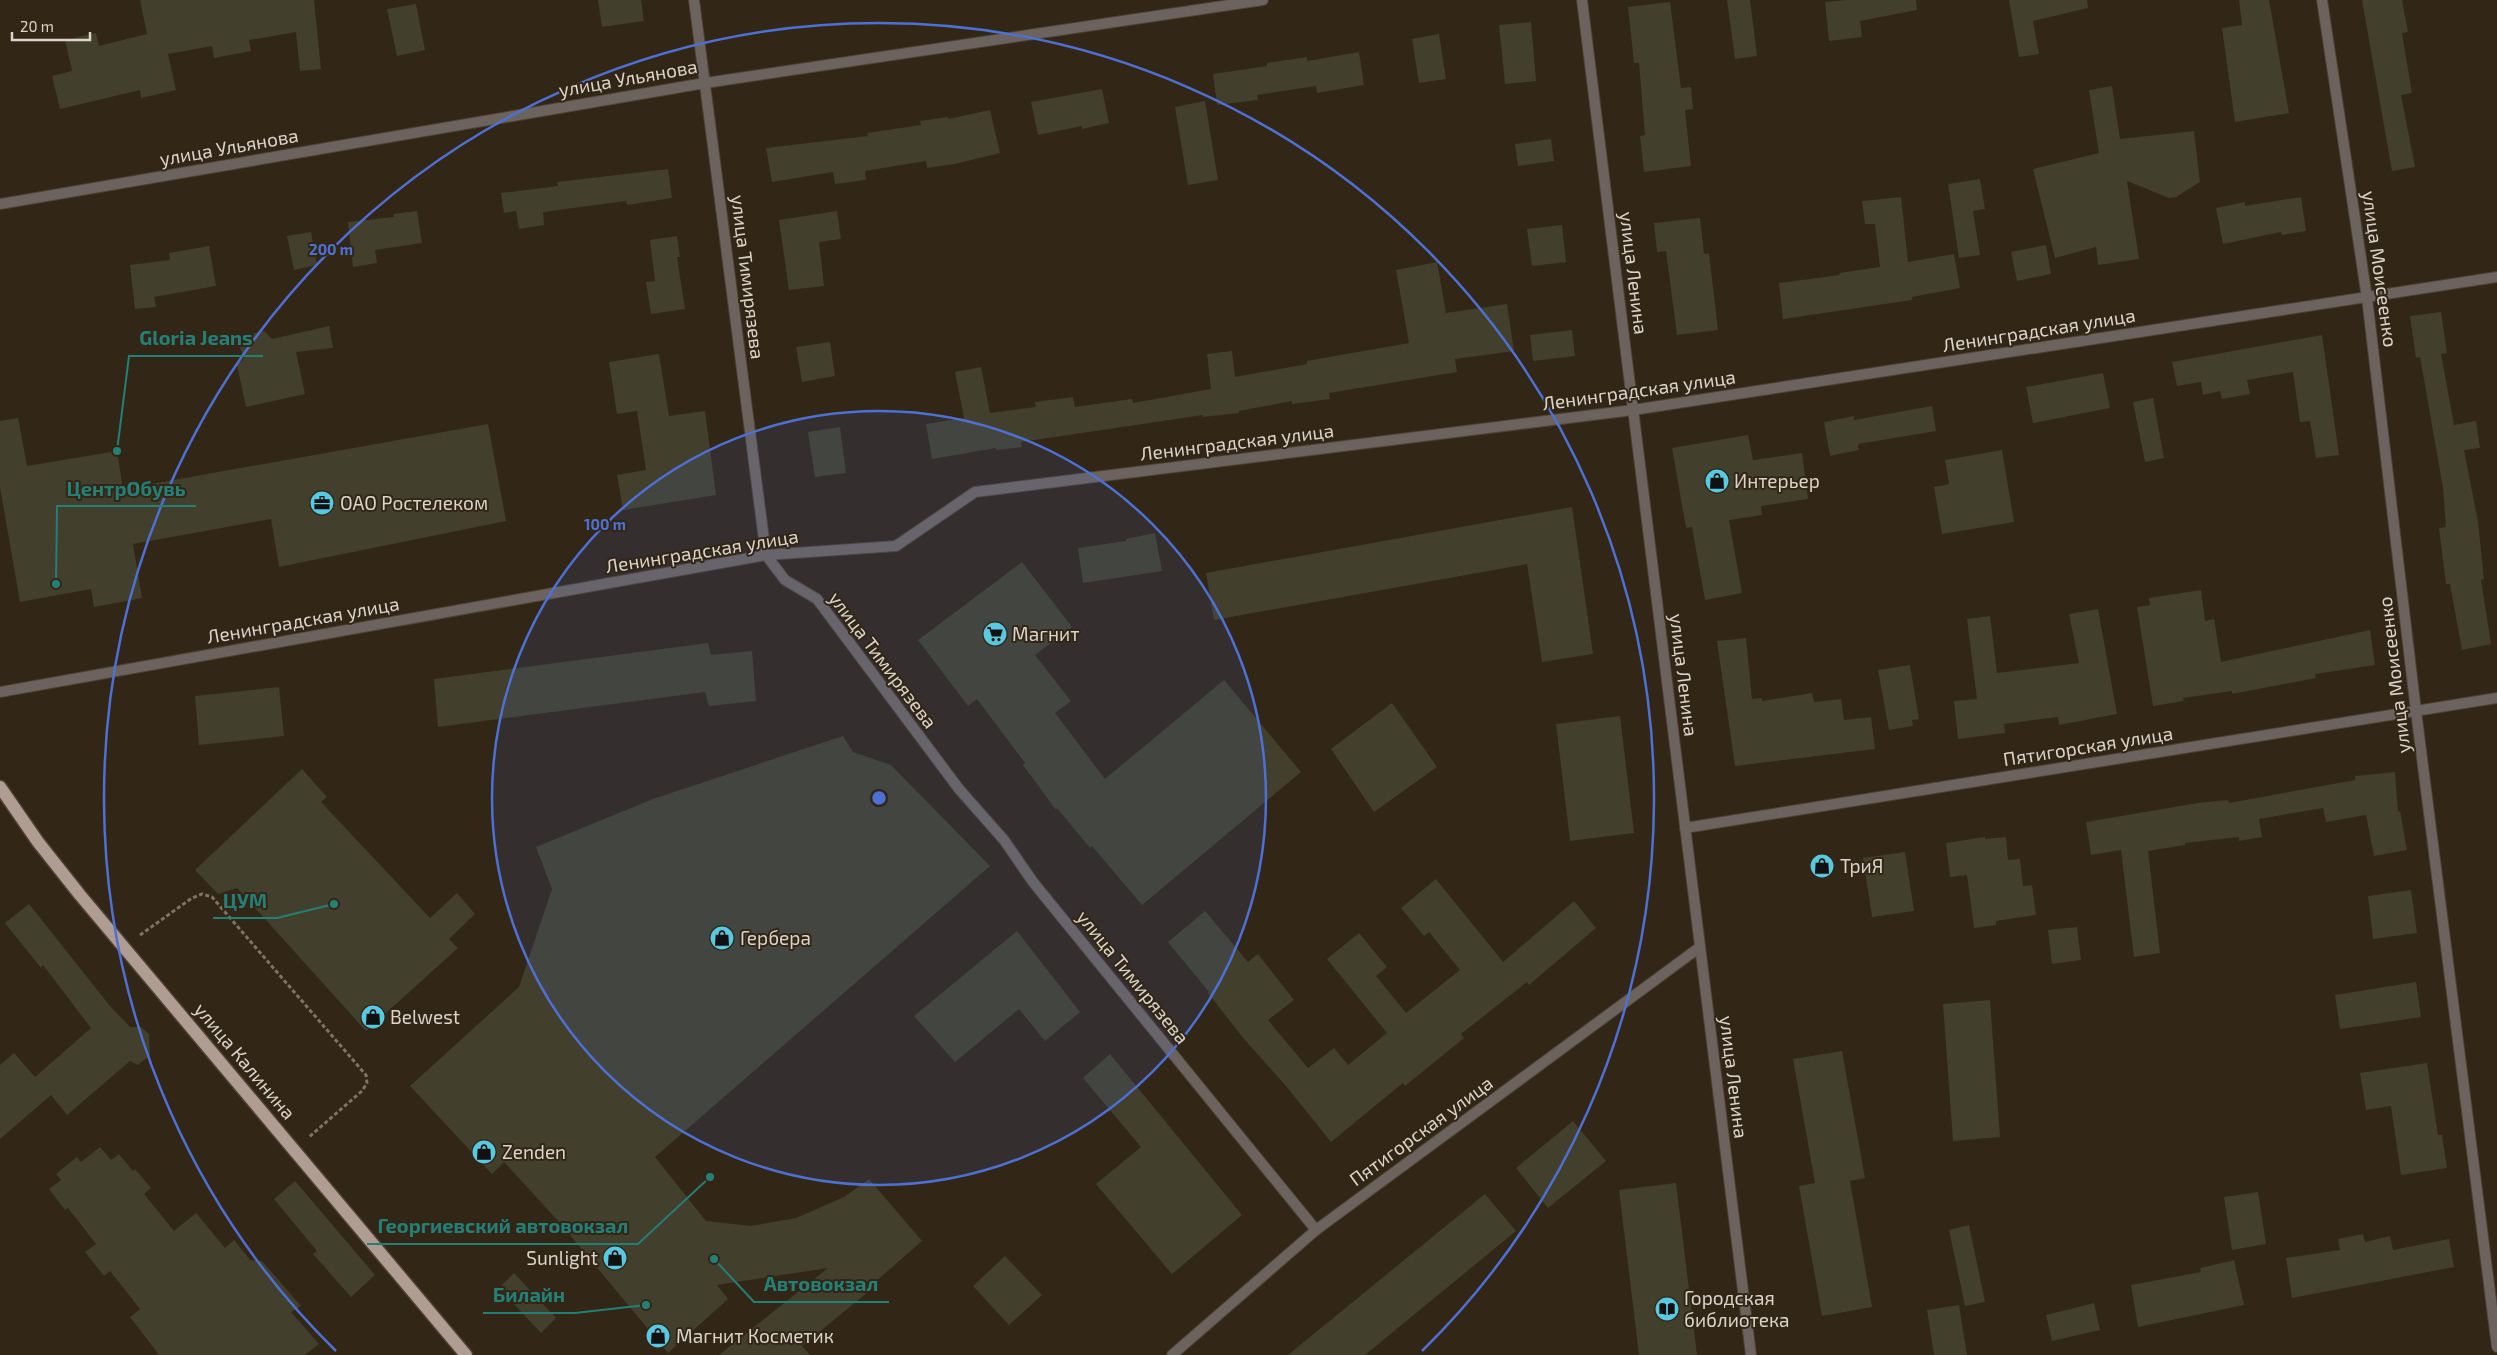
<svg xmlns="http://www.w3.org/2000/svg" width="2497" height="1355" font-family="'Exo 2',sans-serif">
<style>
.building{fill:#423f2c}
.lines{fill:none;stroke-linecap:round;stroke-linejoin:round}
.minor-casing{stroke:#4d4234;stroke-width:12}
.primary-casing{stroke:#4d4234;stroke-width:15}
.path{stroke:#7d7366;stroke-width:3;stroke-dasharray:4 2.5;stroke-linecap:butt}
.minor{stroke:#6c625e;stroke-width:10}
.primary{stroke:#af9c93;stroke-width:12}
.ring{fill:none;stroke:#4d70d4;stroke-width:2.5}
.labels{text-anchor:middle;stroke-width:4;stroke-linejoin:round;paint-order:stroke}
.street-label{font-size:19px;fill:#dcd4ca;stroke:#322617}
.poi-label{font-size:19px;fill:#dcd4ca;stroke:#322617;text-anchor:start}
.centre{fill:#4d70d4;stroke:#322617;stroke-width:2.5}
.ring-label{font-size:15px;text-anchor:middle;font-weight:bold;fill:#4d70d4;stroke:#322617;stroke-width:4;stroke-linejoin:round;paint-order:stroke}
.leader{fill:none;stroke:#247f77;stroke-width:2}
.callout-dot{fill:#247f77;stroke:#322617;stroke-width:2}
.callout-label{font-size:20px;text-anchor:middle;font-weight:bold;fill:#247f77;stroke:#322617;stroke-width:4;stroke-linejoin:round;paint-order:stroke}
</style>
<rect width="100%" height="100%" fill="#322617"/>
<!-- building -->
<g class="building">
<path d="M140,0H314L321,69L300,71L296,32L249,40L251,51L214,58L212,46L168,54L176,90L141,98L140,90L60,109L52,76L72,71L65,40L96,33L99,46L147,34Z"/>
<path d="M598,0H641L644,21L602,27Z"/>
<path d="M1727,0H1750L1757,56L1735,59Z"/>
<path d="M1846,0H1916L1917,10L1860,21L1862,37L1829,41L1825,2Z"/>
<path d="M2009,0H2087L2088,8L2033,21L2039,54L2019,57Z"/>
<path d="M2239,0H2269L2289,113L2235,122L2222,28L2242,25Z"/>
<path d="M2362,0H2402L2408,32L2402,33L2412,93L2401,95L2415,167L2392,171Z"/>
<path d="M1670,2L1681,88L1691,87L1693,109L1685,110L1691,166L1644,172L1640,136L1645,135L1639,63H1634L1628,7Z"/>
<path d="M416,4L425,50L397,56L387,9Z"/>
<path d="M1531,22L1536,81L1505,84L1499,25Z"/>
<path d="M1439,34L1446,79L1419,83L1412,39Z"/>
<path d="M1359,52L1364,85L1317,93L1316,86L1257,95L1258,100L1217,105L1213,74L1267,66V63L1307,57V61Z"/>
<path d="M2112,86L2120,139L2194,131L2200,182L2176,197L2169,198L2127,181L2139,259L2098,265L2096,247L2055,258L2033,169L2099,153L2089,90Z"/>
<path d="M1102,89L1109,123L1082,129V126L1038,135L1031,102Z"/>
<path d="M1205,101L1218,180L1188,185L1175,107Z"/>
<path d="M990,110L1000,153L955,164L927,168L926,161L865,171L866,180L835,184L833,172L772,182L766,148L868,136L867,133L921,125L920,121L948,117V119Z"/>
<path d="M1551,139L1554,161L1518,166L1515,144Z"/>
<path d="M668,169L672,198L627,205L626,201L543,212L544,225L519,229L516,211L504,213L501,193L558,186L557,182Z"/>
<path d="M1980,179L1985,209L1973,211L1980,255L1959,258L1948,184Z"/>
<path d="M1901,197L1908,262L1954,254L1960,288L1912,297V300L1783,319L1779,283L1840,275L1839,273L1880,267L1875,224H1865L1862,201Z"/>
<path d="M2301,197L2306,231L2282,235L2281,232L2223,244L2216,208L2245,202V206Z"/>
<path d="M417,211L422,243L375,250L377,263L353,267L348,222L394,217L393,214Z"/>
<path d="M837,211L841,239L819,242L824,286L789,290L779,220Z"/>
<path d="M1700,218L1704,254L1709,253L1718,330L1677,335L1666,251L1657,252L1654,223Z"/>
<path d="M1562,225L1566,262L1532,266L1527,229Z"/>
<path d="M311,232L317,265L294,270L287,236Z"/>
<path d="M677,236L680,257H677L685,309L651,314L646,282L655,281L650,240Z"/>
<path d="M2046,245L2051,274L2017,281L2011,252Z"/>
<path d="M209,246L216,286L154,297L156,307L135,309L130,265L170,260L169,253Z"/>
<path d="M1437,262L1446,313L1507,304L1514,351L1455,359L1457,372L1329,393L1330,399L1292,404V401L1239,411V413L1203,417V415L1021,442L1022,447L996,450V448L932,459L926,424L964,418L955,372L981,367L990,413L1036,407L1035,402L1073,397L1075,407L1132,399L1133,403L1211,389L1207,354L1232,351L1235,377L1307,364V361L1409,343L1396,270Z"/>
<path d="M2441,312L2447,353L2441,354L2454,425L2476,421L2480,448L2464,450L2478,522L2484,579L2481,580L2491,644L2462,650L2450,584H2446L2439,528L2446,527L2443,488L2420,357L2416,358L2410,316Z"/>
<path d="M329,326L333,348L296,352L305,394L246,407L237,365L244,358L238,343L244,336L264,331L272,339Z"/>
<path d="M1572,330L1575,356L1533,361L1530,335Z"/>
<path d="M2322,335L2339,455L2316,458L2310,421L2300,422L2293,372L2247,380L2250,394L2222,399L2220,391L2203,395L2201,382L2177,386L2172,362Z"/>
<path d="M830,342L835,376L802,382L796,347Z"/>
<path d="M659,354L669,416L705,411L716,495L623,510L617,475L646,470L637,411L617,414L609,362Z"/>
<path d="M2103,373L2110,408L2033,423L2026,387Z"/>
<path d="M2153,398L2164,458L2145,462L2133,402Z"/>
<path d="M1932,406L1936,431L1858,444L1859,450L1830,456L1824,422L1854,416V420Z"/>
<path d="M18,418L27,466L117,451L123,489L488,424L506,521L279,567L271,519L133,544L142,598L94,607L91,589L20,602L0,487V421Z"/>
<path d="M840,427L846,473L815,477L808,432Z"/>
<path d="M1748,435L1753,460L1802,453L1808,499L1761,506L1762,515L1729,520L1742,593L1705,600L1692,527L1686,528L1672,448Z"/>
<path d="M2002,450L2014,522L1942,534L1934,487L1949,484L1945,460Z"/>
<path d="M1572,507L1593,654L1542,662L1527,564L1214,620L1206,573Z"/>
<path d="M1155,533L1162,571L1083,583L1078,548L1126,541V539Z"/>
<path d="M1022,562L1072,627L1035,655L1071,701L1055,713L1105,779L1224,680L1301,772L1142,905L1092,846L1090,848L1057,808L1056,810L1023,765L1025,763L977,699L968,706L918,640Z"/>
<path d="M2201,590L2205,621L2214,619L2221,662L2370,630L2375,665L2315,674L2316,678L2232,694V691L2183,698L2184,701L2153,706L2137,607L2150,605L2149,598Z"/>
<path d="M2098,609L2117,714L2059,725L2058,717L2004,724L2005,733L1958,739L1954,701L1977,699L1967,619L1990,616L1997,673L2079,663L2069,614Z"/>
<path d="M1746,638L1752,699L1762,698V701L1812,693L1814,702L1841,699L1844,720L1871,717L1875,749L1735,766L1717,641Z"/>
<path d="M708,643L711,655L752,651L756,701L709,706L705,692L438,727L434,679Z"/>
<path d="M1910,665L1919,719L1912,720L1913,726L1889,730L1878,670Z"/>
<path d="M279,687L284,736L199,745L195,696Z"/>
<path d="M1392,703L1437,767L1374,812L1331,749Z"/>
<path d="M1620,716L1634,833L1570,841L1556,724Z"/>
<path d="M843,736L853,752L891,765L990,866L655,1157L706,1221L751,1226L796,1218L844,1197L869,1179L922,1241L866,1290L868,1292L802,1346L810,1355H719L828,1268L717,1285L728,1299L668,1353L560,1223L504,1162L492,1174L410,1086L519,987L552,889L536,847L653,799Z"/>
<path d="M302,769L327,797L321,802L430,918L457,893L475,914L449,939L458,948L366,1031L237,888L218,894L195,870Z"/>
<path d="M2395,772L2398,812L2400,811L2407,850L2374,856L2366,815L2326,822L2323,808L2259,819L2262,837L2239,841V837L2185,843V845L2148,851L2160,953L2134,957L2121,850L2091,855L2086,822L2198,803L2228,800L2229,803L2355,780V776Z"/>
<path d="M1985,837V839L2006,837L2008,860L2020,859L2023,886L2032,885L2036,915L1996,921V925L1974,928L1967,875L1950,877L1946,843Z"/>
<path d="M1905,852L1914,911L1872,917L1863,858Z"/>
<path d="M1436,879L1503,962L1574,901L1596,928L1529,985L1527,982L1461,1034L1464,1038L1405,1086L1403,1083L1331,1142L1286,1086L1244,1039L1208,993L1209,992L1168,942L1205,911L1248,962L1258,954L1294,1000L1268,1020L1308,1068L1334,1048L1348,1065L1387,1033L1327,959L1359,933L1387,967L1376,976L1406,1013L1460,970L1429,932L1424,936L1401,908Z"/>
<path d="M2411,890L2417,933L2373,939L2368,896Z"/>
<path d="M29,904L110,1006L130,1027H141L149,1034L150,1055L138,1065L130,1061L67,1115L51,1095L0,1139V1065L14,1053L35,1077L91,1028L43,965L41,968L5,923Z"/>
<path d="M2077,927L2081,960L2052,964L2048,930Z"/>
<path d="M1017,931L1080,1012L1045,1041L1019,1009L955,1062L914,1016Z"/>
<path d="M2416,982L2421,1017L2340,1029L2335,995Z"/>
<path d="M1990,1000L2000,1137L1953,1141L1943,1004Z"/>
<path d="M1842,1051L1865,1178L1850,1181L1872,1307L1822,1316L1799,1186L1815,1183L1793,1059Z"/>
<path d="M1110,1054L1242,1215L1172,1274L1096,1184L1141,1147L1083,1078Z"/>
<path d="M2427,1063L2438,1135H2442L2447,1168L2401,1175L2391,1106L2366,1110L2360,1073Z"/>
<path d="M1573,1121L1606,1161L1548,1208L1516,1168Z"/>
<path d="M100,1147L111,1160L119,1154L133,1171L135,1169L151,1188L144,1194L174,1231L196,1213L225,1248L234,1240L250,1260L262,1261L301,1306L291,1312L319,1344L305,1355H159L130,1317L140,1309L110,1271L104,1276L85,1252L96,1244L68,1208L65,1210L49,1189L61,1180L56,1174L77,1157L81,1162Z"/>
<path d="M295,1181L375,1275L351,1297L313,1254L317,1251L274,1199Z"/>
<path d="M1676,1183L1697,1355H1639L1619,1190Z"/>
<path d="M2258,1192L2266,1244L2232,1250L2224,1197Z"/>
<path d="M1485,1194L1516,1231L1365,1355H1288Z"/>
<path d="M1969,1225L1985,1302L1965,1306L1949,1230Z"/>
<path d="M2363,1234L2365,1242L2390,1236L2393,1250L2449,1239L2454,1267L2292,1298L2286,1258L2340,1250L2338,1239Z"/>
<path d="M1005,1256L1042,1295L1009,1325L973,1286Z"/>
<path d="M2234,1260L2244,1305L2138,1327L2131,1285L2201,1272L2200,1268Z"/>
<path d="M514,1273L556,1318L541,1333L499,1288Z"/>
<path d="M2094,1303L2100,1330L2052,1341L2046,1315Z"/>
<path d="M1959,1305L1967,1355H1934L1927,1310Z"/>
</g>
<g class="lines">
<defs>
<g id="minor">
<path d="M694,0L766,555L785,580L817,599L959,789L1004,840L1033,882L1316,1230"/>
<path d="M1582,0L1751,1355"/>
<path d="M2322,0L2367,298L2416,711L2497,1347"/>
<path d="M0,204L705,83L1263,0"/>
<path d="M0,692L766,555L896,546L975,492L1633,410L2497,277"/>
<path d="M1685,828L2497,698"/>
<path d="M1172,1355L1316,1230L1700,947"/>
</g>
<path id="primary" d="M0,787L38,842L80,895L466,1355"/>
</defs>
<!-- minor casing -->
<use href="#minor" class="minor-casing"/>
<!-- primary casing -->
<use href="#primary" class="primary-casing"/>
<!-- path -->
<path class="path" d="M140,935L192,898L202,894L212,897L366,1075L367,1083L362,1091L309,1137"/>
<!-- minor -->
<use href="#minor" class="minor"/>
<!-- primary -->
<use href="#primary" class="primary"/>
</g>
<!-- distance rings -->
<circle cx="879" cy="798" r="387" fill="#4d70d4" fill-opacity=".12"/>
<g class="ring">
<circle cx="879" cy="798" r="387"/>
<path d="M336 1351A775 775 0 1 1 1422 1351"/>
</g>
<!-- icons -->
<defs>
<symbol id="shop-disc" viewBox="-11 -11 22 22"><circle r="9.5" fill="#57c9e1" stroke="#322617"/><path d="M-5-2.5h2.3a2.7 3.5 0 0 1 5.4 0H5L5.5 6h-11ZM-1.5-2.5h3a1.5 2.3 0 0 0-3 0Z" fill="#111"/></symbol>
<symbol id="office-disc" viewBox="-11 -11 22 22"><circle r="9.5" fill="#57c9e1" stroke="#322617"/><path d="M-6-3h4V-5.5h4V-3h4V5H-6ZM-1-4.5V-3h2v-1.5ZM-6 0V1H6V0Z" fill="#111"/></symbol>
<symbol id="supermarket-disc" viewBox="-11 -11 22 22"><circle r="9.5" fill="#57c9e1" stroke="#322617"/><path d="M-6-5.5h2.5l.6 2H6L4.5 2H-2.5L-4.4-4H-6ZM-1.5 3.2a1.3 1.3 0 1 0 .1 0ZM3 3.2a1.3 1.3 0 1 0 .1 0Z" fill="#111"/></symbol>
<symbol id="library-disc" viewBox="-11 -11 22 22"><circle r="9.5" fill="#57c9e1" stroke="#322617"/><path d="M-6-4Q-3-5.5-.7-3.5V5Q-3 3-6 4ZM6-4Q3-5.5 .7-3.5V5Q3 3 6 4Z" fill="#111"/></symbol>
</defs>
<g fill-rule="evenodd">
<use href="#shop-disc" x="1703" y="467" width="28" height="28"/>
<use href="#office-disc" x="308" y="489" width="28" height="28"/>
<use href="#supermarket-disc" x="981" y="620" width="28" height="28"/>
<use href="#shop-disc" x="1808" y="852" width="28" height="28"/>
<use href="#shop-disc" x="708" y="924" width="28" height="28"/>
<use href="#shop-disc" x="359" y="1003" width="28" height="28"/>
<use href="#shop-disc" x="470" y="1138" width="28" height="28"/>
<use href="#shop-disc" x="601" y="1244" width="28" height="28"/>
<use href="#library-disc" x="1653" y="1295" width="28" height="28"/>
<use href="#shop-disc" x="644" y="1322" width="28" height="28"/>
</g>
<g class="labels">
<!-- street labels -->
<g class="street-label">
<text transform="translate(628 78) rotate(-10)" y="7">улица Ульянова</text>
<text transform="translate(229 147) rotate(-10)" y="7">улица Ульянова</text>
<text transform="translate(2380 269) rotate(82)" y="7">улица Моисеенко</text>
<text transform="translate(1634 273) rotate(83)" y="7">улица Ленина</text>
<text transform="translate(748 277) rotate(83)" y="7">улица Тимирязева</text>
<text transform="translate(2039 330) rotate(-9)" y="7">Ленинградская улица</text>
<text transform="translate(1639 390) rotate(-8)" y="7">Ленинградская улица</text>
<text transform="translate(1237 442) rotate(-7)" y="7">Ленинградская улица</text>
<text transform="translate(702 551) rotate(-9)" y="7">Ленинградская улица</text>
<text transform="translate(303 620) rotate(-10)" y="7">Ленинградская улица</text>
<text transform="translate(883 660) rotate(53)" y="7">улица Тимирязева</text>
<text transform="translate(1684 675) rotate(83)" y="7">улица Ленина</text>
<text transform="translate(2394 675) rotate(-97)" y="7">улица Моисеенко</text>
<text transform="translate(2088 746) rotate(-9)" y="7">Пятигорская улица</text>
<text transform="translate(1133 977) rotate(51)" y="7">улица Тимирязева</text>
<text transform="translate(245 1061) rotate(50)" y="7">улица Калинина</text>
<text transform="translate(1734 1077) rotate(83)" y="7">улица Ленина</text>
<text transform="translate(1421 1131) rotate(-36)" y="7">Пятигорская улица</text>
</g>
<!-- poi labels -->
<g class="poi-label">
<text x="1734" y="488">Интерьер</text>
<text x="340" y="510">ОАО Ростелеком</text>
<text x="1012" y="641">Магнит</text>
<text x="1840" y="873">ТриЯ</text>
<text x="740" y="945">Гербера</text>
<text x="390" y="1024">Belwest</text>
<text x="502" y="1159">Zenden</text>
<text x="598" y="1265" text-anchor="end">Sunlight</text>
<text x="1684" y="1305">Городская<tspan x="1684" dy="22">библиотека</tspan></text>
<text x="676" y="1343">Магнит Косметик</text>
</g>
</g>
<circle cx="879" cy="798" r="8" class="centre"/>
<g class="ring-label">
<text x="331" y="255">200 m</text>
<text x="605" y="530">100 m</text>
</g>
<!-- callouts -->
<path class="leader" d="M117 451L129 356H263M56 584L57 506H196M334 904L277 918H213M710 1177L638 1244H367M714 1259L754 1302H889M646 1305L575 1313H483"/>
<g class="callout-dot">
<circle cx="117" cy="451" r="5"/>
<circle cx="56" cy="584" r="5"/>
<circle cx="334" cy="904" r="5"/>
<circle cx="710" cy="1177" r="5"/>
<circle cx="714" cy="1259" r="5"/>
<circle cx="646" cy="1305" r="5"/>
</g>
<g class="callout-label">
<text x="196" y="345">Gloria Jeans</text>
<text x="126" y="496">ЦентрОбувь</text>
<text x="245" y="908">ЦУМ</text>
<text x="503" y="1233">Георгиевский автовокзал</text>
<text x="821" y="1291">Автовокзал</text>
<text x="529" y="1302">Билайн</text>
</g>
<!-- scale -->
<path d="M12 32v8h78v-8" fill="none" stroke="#dcd4ca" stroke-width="2.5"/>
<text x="20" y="32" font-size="15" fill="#dcd4ca" stroke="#322617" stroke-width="4" paint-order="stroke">20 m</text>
</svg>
